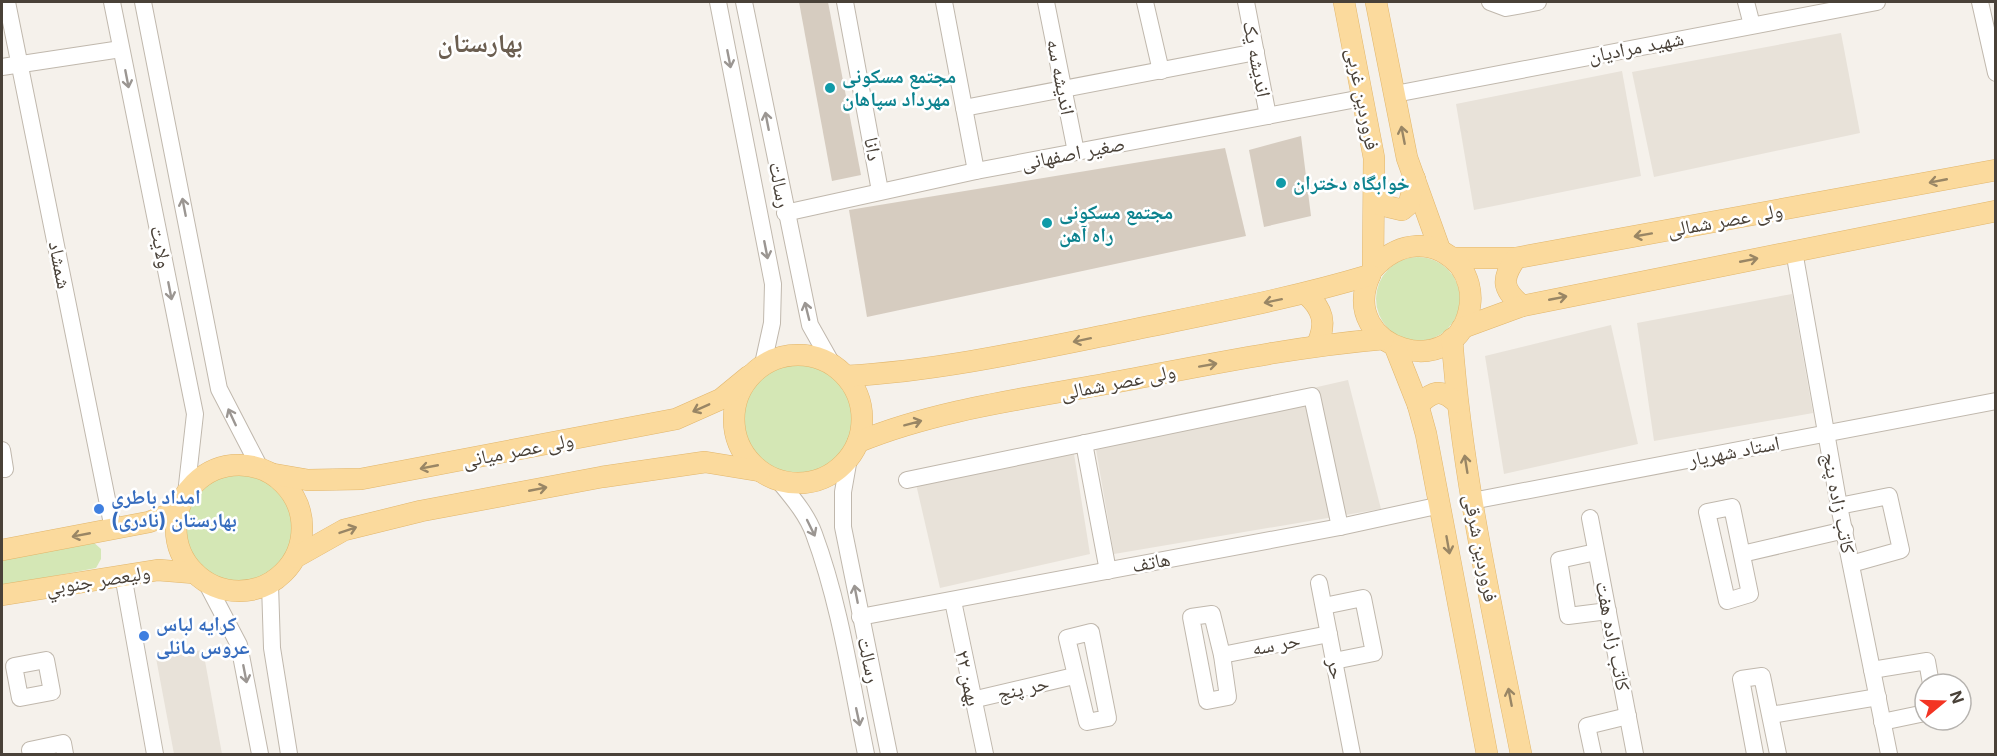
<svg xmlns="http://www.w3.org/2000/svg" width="1997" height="756" font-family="Inter,'Noto Naskh Arabic',sans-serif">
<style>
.residential{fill:#e8e2d9}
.green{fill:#d4e7b5}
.building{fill:#d6ccc0}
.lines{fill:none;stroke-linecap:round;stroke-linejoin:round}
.minor-casing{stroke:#c0b8ad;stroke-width:18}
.major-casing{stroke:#e1b66c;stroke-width:22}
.minor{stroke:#fff;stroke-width:16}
.major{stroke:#fbda9d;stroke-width:21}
.oneway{stroke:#9b9692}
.oneway2{stroke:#998665}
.culture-dot{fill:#0f9aa8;stroke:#fff;stroke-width:2}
.shop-dot{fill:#3f7fe0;stroke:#fff;stroke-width:2}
.labels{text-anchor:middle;stroke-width:5;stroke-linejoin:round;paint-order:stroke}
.street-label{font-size:20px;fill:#494138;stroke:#fff}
.culture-label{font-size:20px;font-weight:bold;fill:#0d838f;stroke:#fff;text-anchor:start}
.shop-label{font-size:20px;font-weight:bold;fill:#366cbe;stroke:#fff;text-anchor:start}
.district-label{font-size:26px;font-weight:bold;fill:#6b5e50;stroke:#fff}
</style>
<rect width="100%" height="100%" fill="#f5f1eb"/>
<!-- residential -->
<g class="residential">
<path d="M1841,33L1860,133L1654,177L1632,72Z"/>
<path d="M1622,71L1641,176L1474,210L1456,104Z"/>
<path d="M1792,294L1813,413L1654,441L1637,323Z"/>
<path d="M1611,325L1638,444L1504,474L1485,356Z"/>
<path d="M1348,380L1381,509L1114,554L1094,438Z"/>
<path d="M1074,454L1090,554L940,588L916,484Z"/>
<path d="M203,650L222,754H174L156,658Z"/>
</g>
<!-- green -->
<g class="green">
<circle cx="1418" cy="299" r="42"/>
<circle cx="797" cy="419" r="58"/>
<circle cx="239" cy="528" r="56"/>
<path d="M92,541L101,549V559L96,568L2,586V559Z"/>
</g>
<!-- building -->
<g class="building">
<path d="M799,2H828L861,175L832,181Z"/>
<path d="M1301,136L1311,216L1264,227L1249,150Z"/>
<path d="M1225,148L1246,236L867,317L849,210Z"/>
</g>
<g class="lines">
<defs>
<g id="minor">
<path d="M7,2L113,529"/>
<path d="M112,2L195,414L186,494"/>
<path d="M143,2L219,389L260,468"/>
<path d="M718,2L773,284L772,323L763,364"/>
<path d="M744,2L810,325L832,364"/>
<path d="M845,2L880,191"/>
<path d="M944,2L976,171"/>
<path d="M1046,2L1076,152"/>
<path d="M1145,2L1161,71"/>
<path d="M1246,2L1268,116"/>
<path d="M1490,2L1506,8L1538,2"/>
<path d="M1746,2L1752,25"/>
<path d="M1980,2L1996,73"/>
<path d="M2,67L121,49"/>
<path d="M1395,94L1877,2"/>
<path d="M964,108L1256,52"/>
<path d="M785,213L976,171L1362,98"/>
<path d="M1794,251L1839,506L1889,754"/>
<path d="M1084,443L1108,571"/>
<path d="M2,450L5,469H2"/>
<path d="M849,458L843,492V527L889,754"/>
<path d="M778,480C791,496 807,514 814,534C840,604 851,681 866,754"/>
<path d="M907,480L1312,396L1340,527"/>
<path d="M1472,501L1996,401"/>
<path d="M1839,506L1889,496L1901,550L1851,564"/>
<path d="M1732,507L1750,594L1727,601L1707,512Z"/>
<path d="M1590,518L1635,754"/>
<path d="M1596,552L1559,560L1568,616L1608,611"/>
<path d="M1742,554L1845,530"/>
<path d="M123,575L155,754"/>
<path d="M206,582L239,645L260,754"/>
<path d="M1319,583L1352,754"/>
<path d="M270,584L272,648L289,754"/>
<path d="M953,601L985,754"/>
<path d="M1324,606L1363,598L1374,653L1334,661"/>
<path d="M1212,614L1222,655L1228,697L1207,701L1191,617Z"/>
<path d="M860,617L1340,527L1441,505"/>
<path d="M1091,632L1108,718L1087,722L1067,638Z"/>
<path d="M1222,655L1329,634"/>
<path d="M46,660L52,692L20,698L14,666Z"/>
<path d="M1872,670L1927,661L1931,684"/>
<path d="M972,700L1074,676"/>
<path d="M1771,715L1878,697"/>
<path d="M1882,722L1925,713"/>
<path d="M31,754L30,750L63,743L65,754"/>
<path d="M1593,754L1587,726L1628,716"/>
<path d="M1755,754L1741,679L1762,676L1778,754"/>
</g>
<g id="major">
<path d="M1344,2L1374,158L1373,269"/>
<path d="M1376,2L1407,158L1440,250"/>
<path d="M1375,193L1381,205L1402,210L1409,204L1415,179"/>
<path d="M1453,258H1516L1996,170"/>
<path d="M1516,258C1501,279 1502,289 1522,306"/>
<path d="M1370,275C1336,350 1459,386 1470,305C1472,292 1468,277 1460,266C1434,237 1398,241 1373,269"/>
<path d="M1306,294C1323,309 1327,323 1317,345"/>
<path d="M1462,328L1522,306L1996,211"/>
<path d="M1452,339C1462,479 1494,617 1521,754"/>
<path d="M1395,347L1418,405L1426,434L1487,754"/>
<circle cx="798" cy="419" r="64"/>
<path d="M846,376C937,371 1028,351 1117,333C1202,315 1287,300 1370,275"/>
<path d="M1418,405C1433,391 1441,388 1456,402"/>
<path d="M858,442C936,410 1023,399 1105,384C1197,367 1289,347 1383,339"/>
<circle cx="239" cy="528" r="63"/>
<path d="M273,474L308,480L361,479L676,419L721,399L749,376"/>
<path d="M2,550L149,522L178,511"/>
<path d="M296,557L344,530L421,511L602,477L705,462L760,471"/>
<path d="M2,595L158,570L195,573"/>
</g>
</defs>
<!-- minor casing -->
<use href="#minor" class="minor-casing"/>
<!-- major casing -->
<use href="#major" class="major-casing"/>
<!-- minor -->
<use href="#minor" class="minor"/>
<!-- major -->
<use href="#major" class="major"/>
</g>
<!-- one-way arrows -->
<defs><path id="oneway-shaft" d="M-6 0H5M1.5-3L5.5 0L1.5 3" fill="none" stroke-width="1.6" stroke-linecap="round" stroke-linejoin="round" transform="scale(1.5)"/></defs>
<g class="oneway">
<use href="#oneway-shaft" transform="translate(729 59) rotate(79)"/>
<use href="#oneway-shaft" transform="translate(127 79) rotate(79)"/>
<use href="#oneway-shaft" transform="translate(767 121) rotate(-101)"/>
<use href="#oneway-shaft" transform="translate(184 207) rotate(-101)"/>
<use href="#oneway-shaft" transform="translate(766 250) rotate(79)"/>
<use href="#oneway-shaft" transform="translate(170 291) rotate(79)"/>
<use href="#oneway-shaft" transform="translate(807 311) rotate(-104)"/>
<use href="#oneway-shaft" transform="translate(232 417) rotate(-115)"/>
<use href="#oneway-shaft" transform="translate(811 528) rotate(64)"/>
<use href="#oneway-shaft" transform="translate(856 594) rotate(-101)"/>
<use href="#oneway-shaft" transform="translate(245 674) rotate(79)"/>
<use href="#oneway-shaft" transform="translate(858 717) rotate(78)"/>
</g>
<g class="oneway2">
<use href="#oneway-shaft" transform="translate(1403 135) rotate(-101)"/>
<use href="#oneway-shaft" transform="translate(1938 181) rotate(169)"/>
<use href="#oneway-shaft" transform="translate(1643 235) rotate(170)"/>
<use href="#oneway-shaft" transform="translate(1749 260) rotate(-11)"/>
<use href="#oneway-shaft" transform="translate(1558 298) rotate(-11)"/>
<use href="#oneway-shaft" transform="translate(1273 301) rotate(168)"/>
<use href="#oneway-shaft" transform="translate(1082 340) rotate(168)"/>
<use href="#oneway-shaft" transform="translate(1208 365) rotate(-10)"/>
<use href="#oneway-shaft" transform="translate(701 408) rotate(156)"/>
<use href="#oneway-shaft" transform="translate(913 423) rotate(-15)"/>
<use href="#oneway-shaft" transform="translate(1466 464) rotate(-99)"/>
<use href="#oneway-shaft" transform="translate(429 467) rotate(169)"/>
<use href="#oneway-shaft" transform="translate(538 489) rotate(-11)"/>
<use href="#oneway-shaft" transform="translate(348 530) rotate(-19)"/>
<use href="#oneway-shaft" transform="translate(81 535) rotate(169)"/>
<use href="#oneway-shaft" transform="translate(1448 545) rotate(80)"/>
<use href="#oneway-shaft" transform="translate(1510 697) rotate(-101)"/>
</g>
<!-- markers -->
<g class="culture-dot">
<circle cx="830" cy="88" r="6"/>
<circle cx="1281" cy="183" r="6"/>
<circle cx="1047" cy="223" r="6"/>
</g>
<g class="shop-dot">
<circle cx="99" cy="509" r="6"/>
<circle cx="144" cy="636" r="6"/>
</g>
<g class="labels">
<!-- street labels -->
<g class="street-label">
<text transform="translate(1636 47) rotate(-11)" y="7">شهید مرادیان</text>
<text transform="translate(1257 59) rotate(79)" y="7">اندیشه یک</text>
<text transform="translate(1061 77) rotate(79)" y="7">اندیشه سه</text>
<text transform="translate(1363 99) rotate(79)" y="7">فروردین غربی</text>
<text transform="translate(873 149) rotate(80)" y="7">دانا</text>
<text transform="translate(1073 153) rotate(-11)" y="7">صغیر اصفهانی</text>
<text transform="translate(780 185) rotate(79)" y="7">رسالت</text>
<text transform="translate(1725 220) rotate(-10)" y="7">ولی عصر شمالی</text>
<text transform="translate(161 247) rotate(79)" y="7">ولایت</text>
<text transform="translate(60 265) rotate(79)" y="7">شمشاد</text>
<text transform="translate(1118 382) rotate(-11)" y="7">ولی عصر شمالی</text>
<text transform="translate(518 450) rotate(-11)" y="7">ولی عصر میانی</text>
<text transform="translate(1734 451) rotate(-11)" y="7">استاد شهریار</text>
<text transform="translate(1839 503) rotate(79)" y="7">کاتب زاده پنج</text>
<text transform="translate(1481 548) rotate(79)" y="7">فروردین شرقی</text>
<text transform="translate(1151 562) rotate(-11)" y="7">هاتف</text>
<text transform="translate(98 580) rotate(-9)" y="7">وليعصر جنوبي</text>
<text transform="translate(1613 636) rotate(79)" y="7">کاتب زاده هفت</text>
<text transform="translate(1276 644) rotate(-11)" y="7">حر سه</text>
<text transform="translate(869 660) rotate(78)" y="7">رسالت</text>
<text transform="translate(1336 669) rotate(79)" y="7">حر</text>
<text transform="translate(968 678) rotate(78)" y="7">۲۲ بهمن</text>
<text transform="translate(1023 688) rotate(-13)" y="7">حر پنج</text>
</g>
<!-- culture labels -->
<g class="culture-label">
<text x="842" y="83">مجتمع مسکونی<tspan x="842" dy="23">مهرداد سپاهان</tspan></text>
<text x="1293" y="190">خوابگاه دختران</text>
<text x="1059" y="219">مجتمع مسکونی<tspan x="1059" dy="23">راه آهن</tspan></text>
</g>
<!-- shop labels -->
<g class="shop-label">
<text x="111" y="504">امداد باطری<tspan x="111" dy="23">بهارستان (نادری)</tspan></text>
<text x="156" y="631">کرایه لباس<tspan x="156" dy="23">عروس مانلی</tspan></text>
</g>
<!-- district labels -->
<g class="district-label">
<text x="480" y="52">بهارستان</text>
</g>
</g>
<!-- border -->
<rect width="1997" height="756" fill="none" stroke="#494138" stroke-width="6"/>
<!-- north arrow -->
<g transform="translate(1943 702) rotate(71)"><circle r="28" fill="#ffffff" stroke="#b6b3af" stroke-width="1.5"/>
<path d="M0-4.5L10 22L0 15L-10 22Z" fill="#f33423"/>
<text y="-9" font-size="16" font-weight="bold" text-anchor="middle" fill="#494138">N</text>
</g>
</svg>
